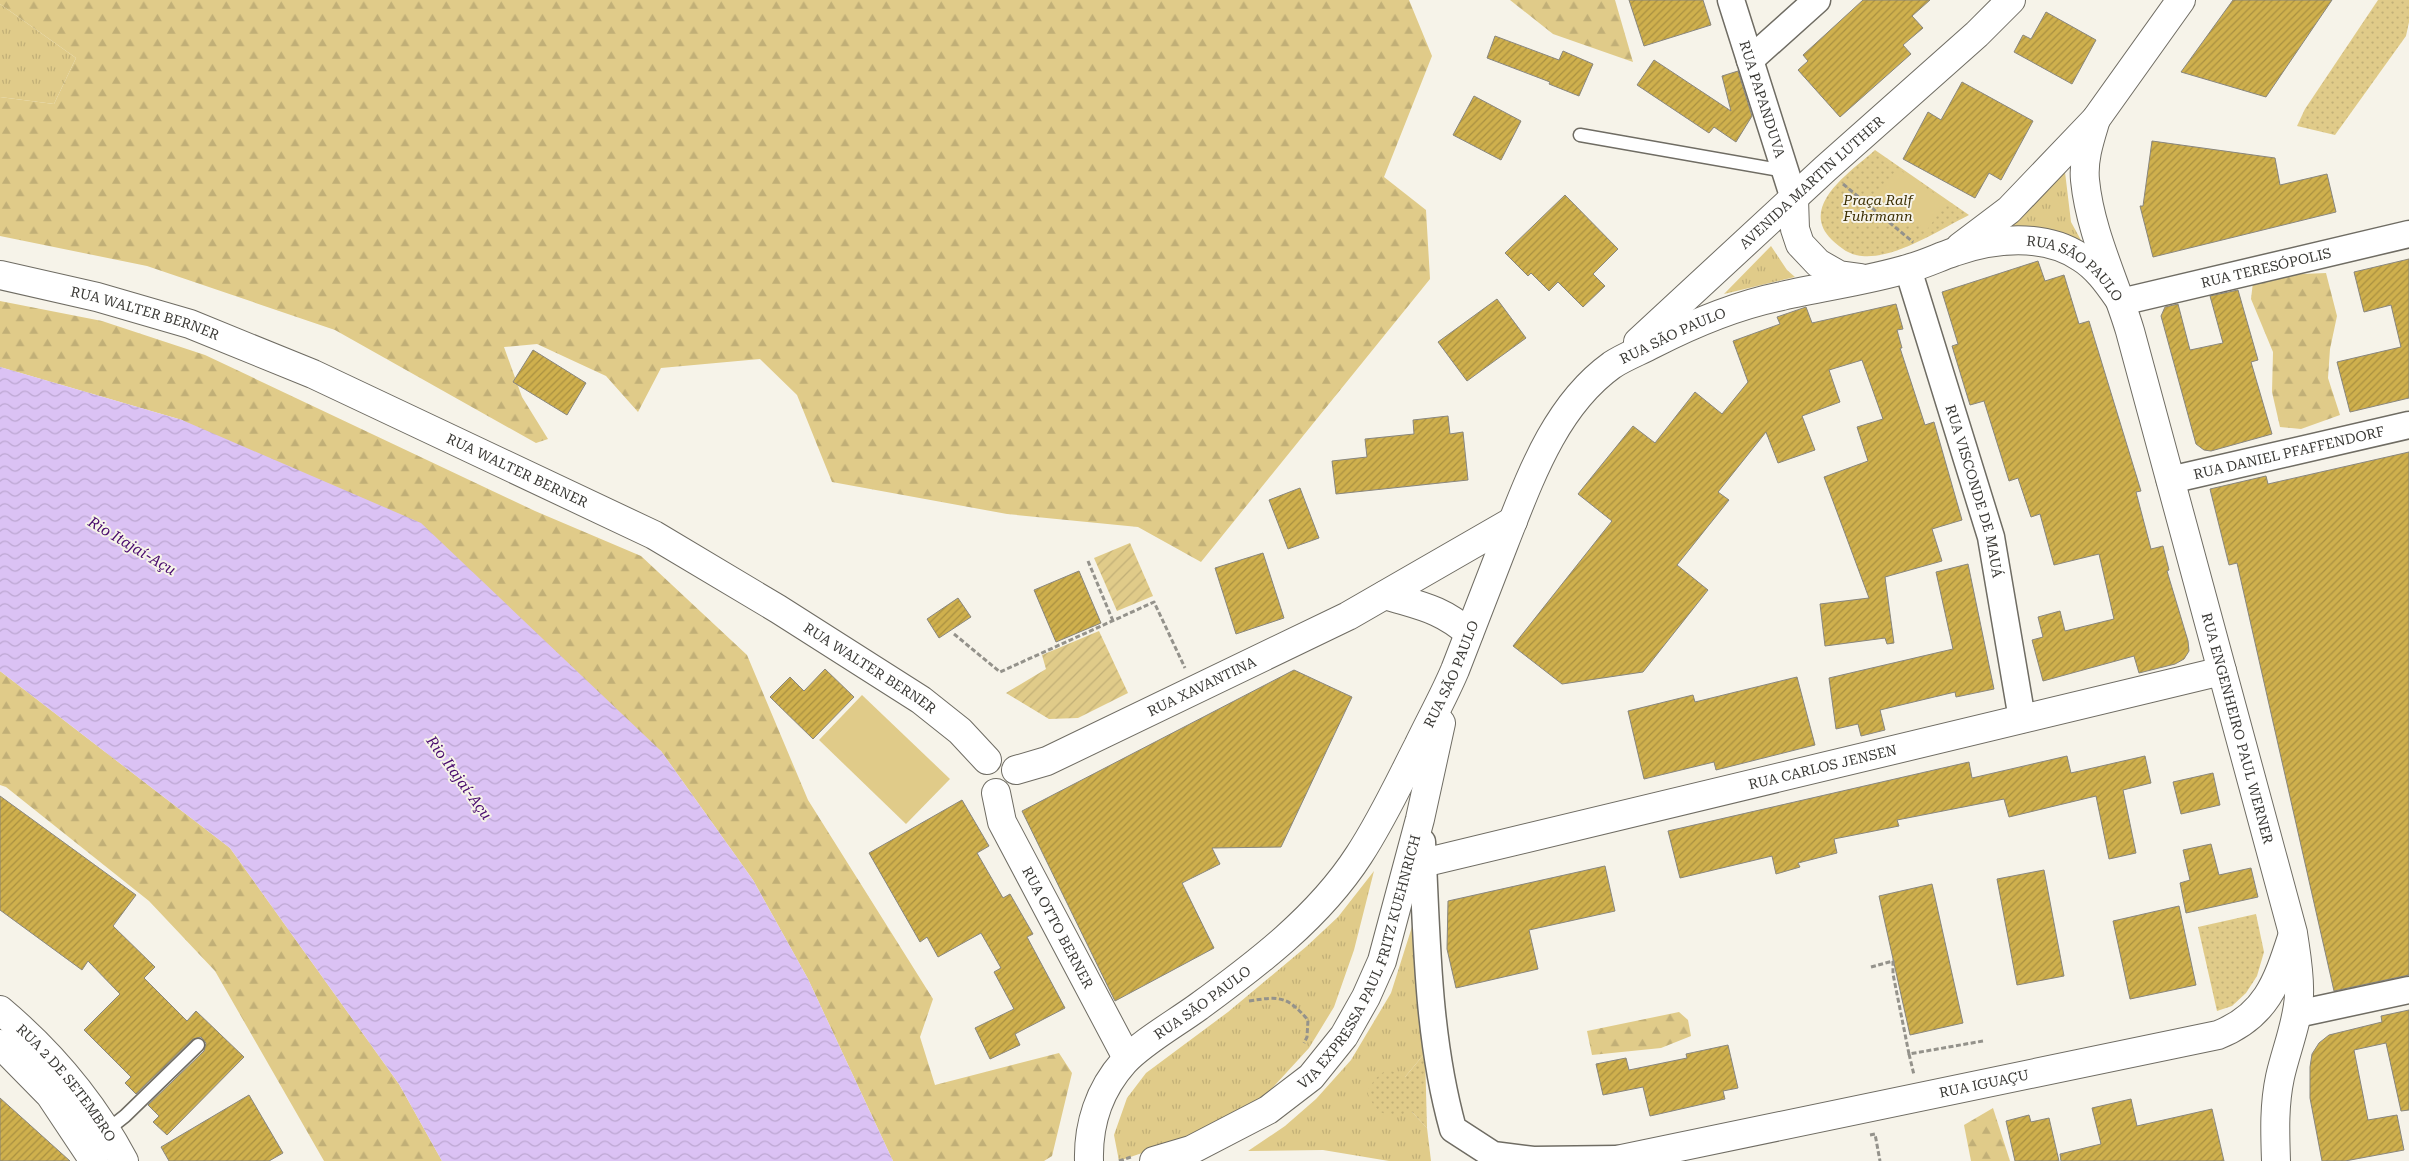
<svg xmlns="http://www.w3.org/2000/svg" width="2409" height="1161" font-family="'Roboto Serif',serif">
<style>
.grass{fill:url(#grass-tufts)}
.forest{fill:url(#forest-firs)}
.park{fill:url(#park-dots)}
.garden{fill:url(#garden-furrows)}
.pitch{fill:#e0cb89}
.water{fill:url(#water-waves)}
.building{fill:url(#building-hatch);stroke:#89867d}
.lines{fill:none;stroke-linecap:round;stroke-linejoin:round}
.lane-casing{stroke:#6f6c63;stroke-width:15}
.street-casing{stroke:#6f6c63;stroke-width:29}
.secondary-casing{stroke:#6f6c63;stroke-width:30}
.primary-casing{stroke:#6f6c63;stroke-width:30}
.path{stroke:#94928b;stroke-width:3;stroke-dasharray:5 2.5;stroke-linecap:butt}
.lane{stroke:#fff;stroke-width:12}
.street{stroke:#fff;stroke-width:26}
.secondary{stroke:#fff;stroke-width:28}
.primary{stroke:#fff;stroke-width:28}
.labels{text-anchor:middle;stroke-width:4;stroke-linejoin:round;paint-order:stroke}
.street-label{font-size:14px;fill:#3a3935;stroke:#f6f3e9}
.park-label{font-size:14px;font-style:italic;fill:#3b2e02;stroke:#f6f3e9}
.water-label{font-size:15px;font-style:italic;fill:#48096c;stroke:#f6f3e9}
</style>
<defs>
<pattern id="grass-tufts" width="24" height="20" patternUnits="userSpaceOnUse" patternTransform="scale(1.25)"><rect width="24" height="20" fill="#e0cb89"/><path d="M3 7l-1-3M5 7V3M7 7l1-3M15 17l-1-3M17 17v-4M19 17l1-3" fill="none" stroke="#c1af77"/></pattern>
<pattern id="forest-firs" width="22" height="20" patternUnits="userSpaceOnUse" patternTransform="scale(1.25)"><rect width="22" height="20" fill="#e0cb89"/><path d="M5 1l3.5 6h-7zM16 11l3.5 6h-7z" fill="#c1af77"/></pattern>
<pattern id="park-dots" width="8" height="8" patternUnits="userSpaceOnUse" patternTransform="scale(1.25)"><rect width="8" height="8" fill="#e0cb89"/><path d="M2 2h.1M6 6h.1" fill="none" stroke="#c1af77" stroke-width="1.8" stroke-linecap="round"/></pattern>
<pattern id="garden-furrows" width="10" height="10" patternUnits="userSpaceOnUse" patternTransform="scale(1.25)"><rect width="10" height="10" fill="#e0cb89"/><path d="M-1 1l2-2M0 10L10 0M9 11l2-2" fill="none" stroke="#c1af77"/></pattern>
<pattern id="water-waves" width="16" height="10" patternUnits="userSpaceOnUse" patternTransform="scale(1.25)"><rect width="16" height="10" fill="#dbc2f4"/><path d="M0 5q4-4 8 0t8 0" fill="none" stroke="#bda7d2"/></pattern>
<pattern id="building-hatch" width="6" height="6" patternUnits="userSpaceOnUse" patternTransform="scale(1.25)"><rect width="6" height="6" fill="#cfb04d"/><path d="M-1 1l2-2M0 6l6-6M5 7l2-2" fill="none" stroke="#a99041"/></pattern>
</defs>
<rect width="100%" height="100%" fill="#f6f3e9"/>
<!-- grass -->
<g class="grass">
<path d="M0,4L76,58L54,104L0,97Z"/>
<path d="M2065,172L2071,222L2082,242L2061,235L1997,230Z"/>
<path d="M1771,246L1787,270L1795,277L1724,294Z"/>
<path d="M1374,871L1354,950L1334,1007L1309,1048L1263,1098L1208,1130L1119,1161L1114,1135L1127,1098L1146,1073L1228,1012L1307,946L1338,917Z"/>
<path d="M1417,911L1425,1053L1405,1077L1412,1112L1427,1128L1431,1161H1389L1323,1150L1248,1151L1285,1126L1316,1099L1351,1060L1391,993Z"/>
</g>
<!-- forest -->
<g class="forest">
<path d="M0,0H1409L1432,56L1384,177L1426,210L1430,279L1201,562L1138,527L1007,514L832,482L797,395L760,359L661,368L638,412L606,376L537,344L504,347L522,397L548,439L536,443L335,330L147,266L0,236V97L54,104L76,58L0,4Z"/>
<path d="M1510,0H1615L1633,62L1553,34Z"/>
<path d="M2326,273L2337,316L2330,349L2328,378L2340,415L2301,429L2280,427L2272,392L2273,352L2251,299L2253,282L2279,275Z"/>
<path d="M0,301L102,321L205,355L535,511L641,556L747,655L808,800L933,999L920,1037L935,1085L1059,1053L1072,1073L1052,1156L1044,1161H893L808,979L753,880L661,751L182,420L0,367Z"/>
<path d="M0,671L230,848L399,1084L442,1161H324L215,971L149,901L6,787L0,785Z"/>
<path d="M1679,1012L1688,1020L1691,1036L1661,1048L1592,1055L1587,1031Z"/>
<path d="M1993,1108L2010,1161H1971L1964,1125Z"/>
</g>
<!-- park -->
<g class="park">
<path d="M2378,0H2409V22L2406,36L2335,135L2297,126L2305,109Z"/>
<path d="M1875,150L1969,215C1939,230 1896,259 1862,256C1849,255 1841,248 1832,240C1797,206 1852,171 1875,150Z"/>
<path d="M2256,914L2264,952L2257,976L2246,993L2232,1006L2217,1011L2198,927Z"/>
<path d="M1425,1053L1427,1128L1412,1112C1389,1121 1374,1114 1367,1091L1375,1079L1387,1069L1405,1077Z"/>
</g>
<!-- garden -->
<g class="garden">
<path d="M1130,543L1153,596L1117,611L1094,558Z"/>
<path d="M1099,631L1128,693L1078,718L1049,719L1006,693L1046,669L1042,655Z"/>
</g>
<!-- pitch -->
<g class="pitch">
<path d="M1897,168L1947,202L1927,230L1878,197Z"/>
<path d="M862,695L950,779L906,824L819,740Z"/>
</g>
<!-- water -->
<path class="water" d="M0,367L182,420L421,523L661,751L753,880L808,979L893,1161H442L399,1084L230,848L0,671Z"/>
<!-- building -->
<g class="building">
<path d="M1629,0H1703L1711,25L1644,46Z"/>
<path d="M1863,0H1930L1912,16L1923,28L1903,45L1911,54L1840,117L1798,70L1808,61L1803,55Z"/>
<path d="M2233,0H2332L2266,97L2181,72Z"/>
<path d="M2046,12L2096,40L2072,84L2014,52L2023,35L2031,39Z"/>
<path d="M1495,36L1559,60L1563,51L1593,64L1579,96L1549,84L1550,82L1487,58Z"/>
<path d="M1654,60L1731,111L1722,76L1738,71L1752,116L1736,142L1714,127L1709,133L1637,85Z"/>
<path d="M1962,82L2033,121L2001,180L1989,173L1975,198L1903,159L1928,112L1941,120Z"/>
<path d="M1474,96L1521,121L1501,160L1453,135Z"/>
<path d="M2152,141L2275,158L2280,185L2327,174L2336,212L2153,257L2140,206H2143Z"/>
<path d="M1565,195L1618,249L1593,274L1605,286L1583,307L1558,282L1549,291L1531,273L1528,276L1505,253Z"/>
<path d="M2409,259V398L2350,412L2337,362L2401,347L2391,305L2364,312L2354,272Z"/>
<path d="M2038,261L2045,281L2064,275L2079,324L2089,321L2141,491L2136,492L2151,549L2163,546L2169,570L2167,571L2188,641L2189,651L2184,659L2175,664L2139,673L2134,656L2043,681L2032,640L2043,637L2038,617L2060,611L2065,631L2114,619L2099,554L2054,565L2040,514L2031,517L2018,478L2009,481L1984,401L1970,405L1952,346L1958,344L1942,292Z"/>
<path d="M2238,290L2258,360L2251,362L2272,434L2211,451L2204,450L2196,444L2161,316L2165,307L2178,304L2190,350L2223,343L2210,296Z"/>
<path d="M1497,299L1526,338L1467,381L1438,342Z"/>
<path d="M1896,304L1903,329L1897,330L1902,348H1900L1925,425L1934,422L1962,520L1932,529L1942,561L1885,577L1894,643L1887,644L1885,638L1825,646L1820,604L1869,598L1824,477L1868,461L1857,427L1883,419L1862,360L1829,370L1840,402L1802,416L1815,450L1778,463L1766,432L1718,492L1729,500L1677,565L1708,590L1643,672L1562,684L1513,646L1612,521L1578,494L1633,426L1655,443L1695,392L1722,414L1748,382L1733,341L1780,324L1777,317L1806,307L1812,323Z"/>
<path d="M533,350L586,383L567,415L513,382Z"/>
<path d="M1448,416L1450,434L1463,432L1468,480L1336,494L1332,461L1367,457L1365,439L1414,434L1413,420Z"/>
<path d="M2409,452V975L2334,991L2237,563L2229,565L2210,489L2266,476L2268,484Z"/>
<path d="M1300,488L1319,538L1288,549L1269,500Z"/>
<path d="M1263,553L1284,618L1236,634L1215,568Z"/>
<path d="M1968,564L1994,689L1956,697L1955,692L1880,710L1885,730L1861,736L1858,724L1836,729L1829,678L1953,649L1936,572Z"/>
<path d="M1079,571L1101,623L1056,642L1034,590Z"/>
<path d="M958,598L971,617L939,638L927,619Z"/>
<path d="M825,669L854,697L813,739L770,697L790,677L804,691Z"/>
<path d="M1294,670L1352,697L1281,847L1212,848L1220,864L1182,883L1214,948L1115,1001L1022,811Z"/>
<path d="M1797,677L1815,745L1716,770L1714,762L1644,779L1628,711L1693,695L1695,702Z"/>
<path d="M2067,756L2071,773L2145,756L2151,783L2123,790L2136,853L2109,859L2096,796L2009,817L2004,799L1897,820L1899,826L1834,839L1837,853L1798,863L1800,867L1776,874L1772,856L1680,878L1668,831L1969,762L1972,778Z"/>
<path d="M2213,773L2220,805L2181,814L2173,782Z"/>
<path d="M0,796L136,895L113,926L155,967L144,978L187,1021L196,1011L244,1057L167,1135L153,1122L159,1116L148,1105L204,1051L206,1043L201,1037L193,1039L136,1094L125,1083L131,1077L84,1030L120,994L88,961L82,970L0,910Z"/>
<path d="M962,800L989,846L977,853L1003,898L1010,894L1033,934L1027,937L1065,1008L1015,1034L1020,1045L990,1059L975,1028L1014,1009L994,972L1001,968L981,933L938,957L927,937L920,942L869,853Z"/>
<path d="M2211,844L2219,875L2251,868L2258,897L2186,913L2180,883L2190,880L2183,850Z"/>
<path d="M1605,866L1615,911L1529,930L1538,969L1456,988L1447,949L1448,901Z"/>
<path d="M2044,870L2064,976L2017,985L1997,879Z"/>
<path d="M1932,884L1963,1023L1910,1035L1879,896Z"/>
<path d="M2179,906L2196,985L2130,999L2113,921Z"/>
<path d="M2409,1010V1110L2401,1111L2386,1043L2354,1050L2368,1120L2397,1115L2404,1150L2345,1161H2322L2310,1098V1067L2312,1054L2319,1043L2329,1035L2382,1022L2381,1016Z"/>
<path d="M1728,1045L1738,1088L1723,1091L1725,1099L1650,1116L1643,1087L1603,1095L1596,1064L1626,1058L1629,1070L1687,1058L1686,1054Z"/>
<path d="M249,1095L283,1153L269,1161H169L161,1147Z"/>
<path d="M0,1098L70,1161H0Z"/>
<path d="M2131,1099L2137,1126L2212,1109L2224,1161H2061L2060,1154L2101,1144L2092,1108Z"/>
<path d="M2029,1115L2031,1122L2049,1118L2059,1161H2015L2006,1121Z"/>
</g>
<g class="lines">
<defs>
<g id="lane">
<path d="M1580,135L1785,171"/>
<path d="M106,1131L125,1116L198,1045"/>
</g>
<g id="street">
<path id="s1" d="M1731,0L1794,199"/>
<path d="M1750,60L1817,0"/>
<path id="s2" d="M1908,269L1991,537L2022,719"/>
<path id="s3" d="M2121,302L2409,234"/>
<path id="s4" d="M2170,480L2409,425"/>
<path d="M1422,842C1427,939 1427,1035 1453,1129L1493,1155L1533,1160L1619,1159"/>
<path d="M2297,1014L2409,990"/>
</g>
<g id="secondary">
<path id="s5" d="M0,275L97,297L190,324L313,374L654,535L778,609L921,700L960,731L987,760"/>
<path d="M1385,595C1420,606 1440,608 1469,633"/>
<path id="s6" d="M1016,770L1047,761L1348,616L1513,521"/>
<path id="s7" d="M996,793L1002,822L1127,1058"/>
<path id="s8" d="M1423,863L2222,671"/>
</g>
<g id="primary">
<path id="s9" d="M2096,119C2090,139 2083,159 2085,180C2090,232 2115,281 2130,331L2293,933C2296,954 2300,974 2299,995C2298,1022 2286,1050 2280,1077C2274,1105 2275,1132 2276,1161"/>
<path d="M1794,199L1795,229L1800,244L1818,263L1839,275L1861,278"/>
<path d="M1960,247L2009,210L2096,119L2181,0"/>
<path id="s10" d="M1638,342L1825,169L1977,34L2011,0"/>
<path id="s11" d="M0,1010C50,1052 93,1103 124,1161"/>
<path d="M0,1044L50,1095L94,1161"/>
<path id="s12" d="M1089,1161C1088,1125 1099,1090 1124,1062C1141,1043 1176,1023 1198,1007C1257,964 1319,917 1359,855C1382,820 1399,783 1418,746C1430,721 1444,696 1455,670C1472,627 1488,584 1505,541C1530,478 1555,406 1612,365C1624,357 1640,351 1653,344C1694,323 1737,305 1782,296C1825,286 1868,281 1910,268C1925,264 1939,257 1954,252C1993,238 2044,233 2080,257C2098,268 2109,285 2121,302"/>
<path id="s13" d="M1154,1161L1191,1150L1268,1110L1311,1077L1344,1036L1366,997L1382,961L1420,819L1441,723"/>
<path id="s14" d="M1612,1161L2218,1035C2266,1016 2277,983 2292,937"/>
</g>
</defs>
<!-- lane casing -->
<use href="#lane" class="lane-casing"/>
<!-- street casing -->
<use href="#street" class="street-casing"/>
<!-- secondary casing -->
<use href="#secondary" class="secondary-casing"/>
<!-- primary casing -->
<use href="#primary" class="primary-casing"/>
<!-- path -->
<g class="path">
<path d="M1843,184L1913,242"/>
<path d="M1088,561L1113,621"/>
<path d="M954,634L1000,672L1154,602L1185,668"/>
<path d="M1871,967L1893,961V974L1909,1054L1983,1041"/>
<path d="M1249,1001C1280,996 1287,996 1308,1020L1307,1037L1304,1043"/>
<path d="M1909,1054L1914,1075"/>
<path d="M1870,1135L1875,1134L1880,1161"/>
<path d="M1119,1161L1131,1157"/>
</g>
<!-- lane -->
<use href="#lane" class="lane"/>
<!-- street -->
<use href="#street" class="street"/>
<!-- secondary -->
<use href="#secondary" class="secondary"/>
<!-- primary -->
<use href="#primary" class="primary"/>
</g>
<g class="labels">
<!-- street labels -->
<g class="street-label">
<text dy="5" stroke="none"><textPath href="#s1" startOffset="104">RUA PAPANDUVA</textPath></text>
<text dy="5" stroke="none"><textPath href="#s10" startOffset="236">AVENIDA MARTIN LUTHER</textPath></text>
<text dy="5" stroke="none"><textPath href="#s3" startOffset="149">RUA TERESÓPOLIS</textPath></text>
<text dy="5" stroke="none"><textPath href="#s12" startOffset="1472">RUA SÃO PAULO</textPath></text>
<text dy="5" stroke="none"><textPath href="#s5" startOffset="150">RUA WALTER BERNER</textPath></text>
<text dy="5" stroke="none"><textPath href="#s12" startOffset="1046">RUA SÃO PAULO</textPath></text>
<text dy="5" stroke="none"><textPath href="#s4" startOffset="122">RUA DANIEL PFAFFENDORF</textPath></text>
<text dy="5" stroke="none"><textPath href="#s5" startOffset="555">RUA WALTER BERNER</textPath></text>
<text dy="5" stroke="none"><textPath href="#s2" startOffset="232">RUA VISCONDE DE MAUÁ</textPath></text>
<text dy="5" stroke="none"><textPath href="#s5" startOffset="960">RUA WALTER BERNER</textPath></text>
<text dy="5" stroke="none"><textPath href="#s12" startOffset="626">RUA SÃO PAULO</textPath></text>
<text dy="5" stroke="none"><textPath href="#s6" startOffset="204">RUA XAVANTINA</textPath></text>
<text dy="5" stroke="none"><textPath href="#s9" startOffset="632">RUA ENGENHEIRO PAUL WERNER</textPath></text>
<text dy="5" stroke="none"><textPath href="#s8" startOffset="411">RUA CARLOS JENSEN</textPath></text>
<text dy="5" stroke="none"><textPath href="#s7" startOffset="149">RUA OTTO BERNER</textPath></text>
<text dy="5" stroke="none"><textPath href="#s13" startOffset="306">VIA EXPRESSA PAUL FRITZ KUEHNRICH</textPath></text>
<text dy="5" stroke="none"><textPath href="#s12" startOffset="206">RUA SÃO PAULO</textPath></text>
<text dy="5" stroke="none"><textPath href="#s11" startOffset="99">RUA 2 DE SETEMBRO</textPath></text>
<text dy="5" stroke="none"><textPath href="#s14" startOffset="380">RUA IGUAÇU</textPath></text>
</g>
<!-- park labels -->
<g class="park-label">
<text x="1878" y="205">Praça Ralf<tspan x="1878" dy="16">Fuhrmann</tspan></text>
</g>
<!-- water labels -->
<g class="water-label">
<text transform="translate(132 546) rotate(31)" y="5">Rio Itajaí-Açu</text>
<text transform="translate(459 778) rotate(54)" y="5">Rio Itajaí-Açu</text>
</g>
</g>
</svg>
